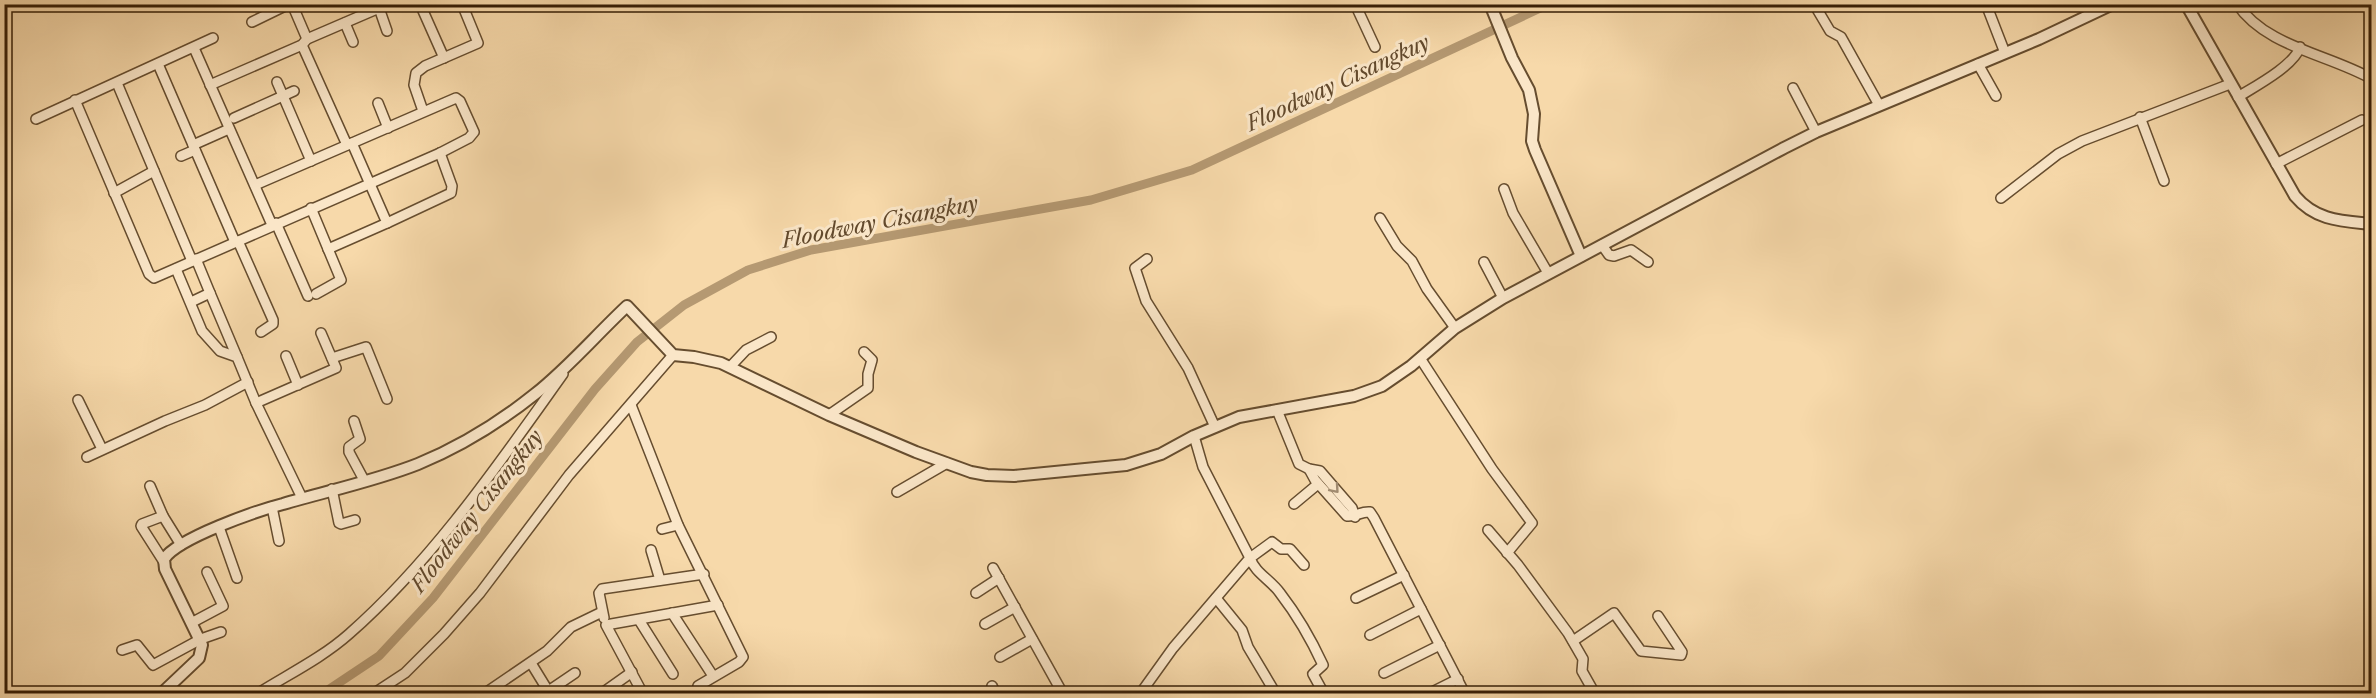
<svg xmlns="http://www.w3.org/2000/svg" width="2376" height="698" font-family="'Libre Caslon Text',serif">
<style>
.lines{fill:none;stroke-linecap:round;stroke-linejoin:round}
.canal{stroke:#b59972;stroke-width:9}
.minor-casing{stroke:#664d2f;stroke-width:12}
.tertiary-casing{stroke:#664d2f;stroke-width:14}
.minor{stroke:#fae6c8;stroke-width:9}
.tertiary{stroke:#fae6c8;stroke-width:10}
.oneway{stroke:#a28c71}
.labels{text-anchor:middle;stroke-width:6;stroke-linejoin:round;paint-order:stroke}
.water-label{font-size:21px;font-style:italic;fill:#62492c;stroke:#fae6c8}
</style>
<rect width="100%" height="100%" fill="#f7d9aa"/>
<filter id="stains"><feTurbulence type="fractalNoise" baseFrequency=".00333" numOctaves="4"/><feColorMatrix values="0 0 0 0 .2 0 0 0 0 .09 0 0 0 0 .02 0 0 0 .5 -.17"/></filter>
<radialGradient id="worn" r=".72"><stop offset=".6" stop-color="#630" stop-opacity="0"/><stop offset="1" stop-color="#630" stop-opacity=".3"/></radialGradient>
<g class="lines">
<!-- canal -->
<path class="canal" d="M322,694L379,656L433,598L595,389L637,342L684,305L748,270L811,250L1091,200L1192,170L1549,4"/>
<defs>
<g id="minor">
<path d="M292,4L307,39"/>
<path d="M420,4L444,58"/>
<path d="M1355,4L1375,47"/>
<path d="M1814,4L1830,31L1841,37L1879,105"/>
<path d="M1986,4L2005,53"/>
<path d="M2237,4C2266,47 2328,54 2372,79"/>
<path d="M379,8L387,31"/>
<path d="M252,22L289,4"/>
<path d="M345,23L353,42"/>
<path d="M302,45L347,145"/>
<path d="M194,48L272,225"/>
<path d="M158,64L235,242"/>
<path d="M1978,64L1996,96"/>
<path d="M277,82L311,161"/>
<path d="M117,83L192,261"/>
<path d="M210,85L302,45L307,39L379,8L378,4"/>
<path d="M1793,88L1816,132"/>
<path d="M2238,97C2254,87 2294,66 2300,47"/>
<path d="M75,100L149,274L154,278L440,153L469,138L474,132L460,101L456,98L255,185"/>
<path d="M378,103L388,128"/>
<path d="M423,111L414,85L416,73L425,66L478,43L462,4"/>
<path d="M2140,117L2164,181"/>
<path d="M234,118L294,91"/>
<path d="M36,119L213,38"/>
<path d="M193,145L229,129"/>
<path d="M181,156L195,150"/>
<path d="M2276,164L2362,120"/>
<path d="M1504,189L1513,213L1548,273"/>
<path d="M114,193L154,171"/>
<path d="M2001,198L2058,154L2082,141L2230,84"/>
<path d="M311,208L341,280L316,294"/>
<path d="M1380,218L1397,246L1412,261L1427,289L1455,328"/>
<path d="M276,223L308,296"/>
<path d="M387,223L451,193L452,186L440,153"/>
<path d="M238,241L273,320V324L261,332"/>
<path d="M1602,245L1609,255L1614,256L1631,250L1648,262"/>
<path d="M328,249L387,223L352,143"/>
<path d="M1147,259L1135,268L1146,301L1188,368L1215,427"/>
<path d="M1484,262L1503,298"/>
<path d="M176,269L202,331L220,351L237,357L256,403L302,498"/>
<path d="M210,293L237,357"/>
<path d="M191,302L210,293L196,259"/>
<path d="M286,356L298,385"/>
<path d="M332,358L366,347L387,399"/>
<path d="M1420,358L1492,469L1532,523L1507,553"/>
<path d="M730,367L746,350L771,337"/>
<path d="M78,400L102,449"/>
<path d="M256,403L336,368L321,333"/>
<path d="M631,405L678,525L743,657L739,662L698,686"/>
<path d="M1277,410L1299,464L1309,469L1320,471L1352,508L1355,517"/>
<path d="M829,415L868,388V374L872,360L864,352"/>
<path d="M354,421L360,439L349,447V452L364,480"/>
<path d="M87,457L165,421L205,405L248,382"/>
<path d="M1309,469L1315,480L1347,516C1356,517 1361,511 1370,512L1374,518L1465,694"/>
<path d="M150,486L163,516L181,545"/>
<path d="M332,489L339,523L341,524L355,520"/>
<path d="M897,492L947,463"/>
<path d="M1294,504L1318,484"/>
<path d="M272,507L279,541"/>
<path d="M163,516L142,524L141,526L164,562"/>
<path d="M219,527L237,578"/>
<path d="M662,529L678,525"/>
<path d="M1488,530L1518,565L1568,633L1583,659L1582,671L1595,694"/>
<path d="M651,550L660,580"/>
<path d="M1304,565L1290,549H1281L1272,542L1250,558C1255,573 1271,580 1280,593C1297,615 1311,639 1323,665L1313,674L1324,694"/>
<path d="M993,568L1063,694"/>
<path d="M976,593L999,578"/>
<path d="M1216,598L1242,630L1248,647L1276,694"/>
<path d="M1356,598L1404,575"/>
<path d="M672,613L713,676"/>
<path d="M604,618L599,593L602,589L704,574"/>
<path d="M639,620L673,674"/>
<path d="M193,622L223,606L207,572"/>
<path d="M985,624L1015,607"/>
<path d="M1370,635L1421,609"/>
<path d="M1573,641L1614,613L1641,651L1681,655L1682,652L1658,616"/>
<path d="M122,650L137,645L153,665L201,639L221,632"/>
<path d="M1000,657L1032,639"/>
<path d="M531,663L550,694"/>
<path d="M1384,673L1440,645"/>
<path d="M992,686L996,694"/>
<path d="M257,694C287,675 322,658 349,634C433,560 498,465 563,374"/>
<path d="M373,694L405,673L444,634L480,593L569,475L673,355"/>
<path d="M484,694L547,651L571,627L602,612"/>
<path d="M544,694L575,673"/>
<path d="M601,694L632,672"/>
<path d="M643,694L606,625L718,605"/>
<path d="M1140,694L1173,648L1250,558L1203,467L1194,436"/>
<path d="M1428,694L1458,679"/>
</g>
<g id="tertiary">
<path d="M1490,4L1512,58L1529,90L1534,114L1532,141L1535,150L1581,256"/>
<path d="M2186,4L2295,196C2316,221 2342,221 2372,224"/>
<path d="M161,694L199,658L202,645L165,569L164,559C178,538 256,511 283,504C327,491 375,481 418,464C459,447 500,422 535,394C568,368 596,335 627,306L673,355L694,357L721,363L829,415L916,452L971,472L987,475L1014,476L1126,465L1161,454L1194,436L1239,417L1354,396L1382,386L1411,366L1455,328L1503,298L1784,148L1816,132L2039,39L2113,4"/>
</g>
</defs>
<!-- minor casing -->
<use href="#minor" class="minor-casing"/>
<!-- tertiary casing -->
<use href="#tertiary" class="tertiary-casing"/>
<!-- minor -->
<use href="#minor" class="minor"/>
<!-- tertiary -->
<use href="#tertiary" class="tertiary"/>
</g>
<!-- one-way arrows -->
<defs><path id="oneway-chevron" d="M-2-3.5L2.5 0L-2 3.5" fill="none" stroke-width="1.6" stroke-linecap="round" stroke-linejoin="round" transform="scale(1.5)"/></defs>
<use class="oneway" href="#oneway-chevron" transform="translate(1335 489) rotate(49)"/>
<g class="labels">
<!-- water labels -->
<g class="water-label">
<text transform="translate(1338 83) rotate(-25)" y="7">Floodway Cisangkuy</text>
<text transform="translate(880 222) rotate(-11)" y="7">Floodway Cisangkuy</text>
<text transform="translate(477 511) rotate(-52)" y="7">Floodway Cisangkuy</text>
</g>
</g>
<!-- margin -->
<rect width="2376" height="698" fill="none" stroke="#f7d9aa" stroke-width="24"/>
<rect x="6" y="6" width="2364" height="686" fill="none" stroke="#361e06" stroke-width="3"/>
<rect x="12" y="12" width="2352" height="674" fill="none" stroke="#361e06" stroke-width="1.5"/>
<rect width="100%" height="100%" filter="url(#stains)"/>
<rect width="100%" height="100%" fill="url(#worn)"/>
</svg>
